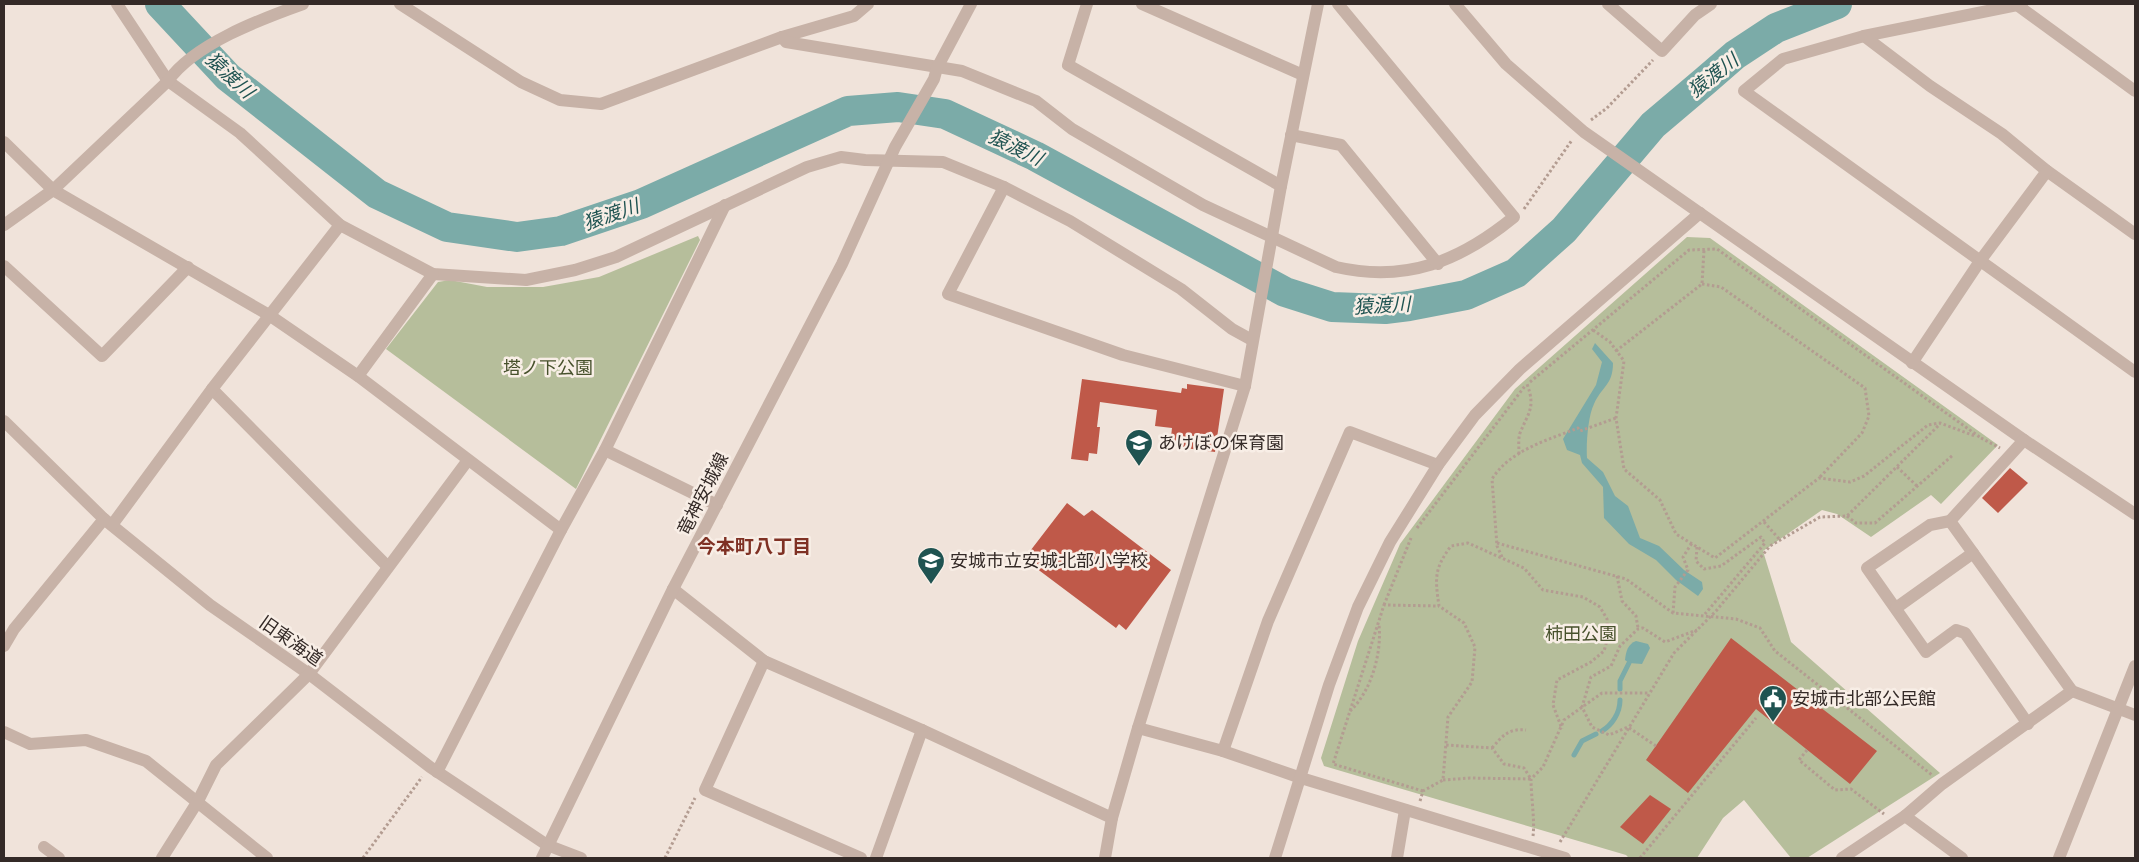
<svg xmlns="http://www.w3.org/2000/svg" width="2139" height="862" font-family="'Alegreya Sans','Noto Sans JP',sans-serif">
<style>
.green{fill:#b6be9b}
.water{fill:#7baba8}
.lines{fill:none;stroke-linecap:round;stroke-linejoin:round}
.stream{stroke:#7baba8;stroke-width:5}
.river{stroke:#7baba8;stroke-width:30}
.building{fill:#bf5949}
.path{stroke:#b39c91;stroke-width:3;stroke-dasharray:2.5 2.5;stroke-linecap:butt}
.minor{stroke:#c7b2a7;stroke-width:12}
.labels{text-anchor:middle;stroke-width:5;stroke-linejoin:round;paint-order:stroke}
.park-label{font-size:18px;fill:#47512c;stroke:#f8eee6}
.poi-label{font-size:18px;fill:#342a27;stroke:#f8eee6;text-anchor:start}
.street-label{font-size:18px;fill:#342a27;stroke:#f8eee6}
.water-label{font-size:19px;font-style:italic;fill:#1f5351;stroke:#f8eee6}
.neighbourhood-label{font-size:19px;font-weight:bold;fill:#7f3124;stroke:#f8eee6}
</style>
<rect width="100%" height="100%" fill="#f0e3da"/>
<!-- green -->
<g class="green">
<path d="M698,236L700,240L576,489L386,349L438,282L450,280L487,287H543L599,277Z"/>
<path d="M1687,237L1710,238L1998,445L1941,504L1931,495L1871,537L1837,514L1822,510L1763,551L1791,642L1940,773L1807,858H1791L1744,800L1723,818L1697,858H1629L1626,855L1324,766L1321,758L1358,641L1400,544L1515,389Z"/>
</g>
<!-- water -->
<g class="water">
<path d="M1595,343L1613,363C1613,385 1602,386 1594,404C1588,416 1586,444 1587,458L1603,472L1615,496L1628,506L1640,538L1659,546L1684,570L1702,582L1703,589L1698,596L1676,580L1656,560L1629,544L1604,518L1603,487L1582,463L1580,455L1567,450L1563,439L1596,385L1602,362L1592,349Z"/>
<path d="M1636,641L1648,644L1650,648L1642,664L1629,663L1625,660C1626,651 1628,644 1636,641Z"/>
</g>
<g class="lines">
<!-- stream -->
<g class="stream">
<path d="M1620,689V681L1629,663"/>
<path d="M1602,731C1612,725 1620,713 1620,700"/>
<path d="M1574,755L1582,741L1596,734"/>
</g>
<!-- river -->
<path class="river" d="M160,4L228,77L377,194L447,227L517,237L561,231L641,204L848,111L898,107L945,114L1035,156L1285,292L1332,307L1385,309L1409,306L1466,295L1516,273L1564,230L1653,125L1705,81L1735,55L1776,28L1837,4"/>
</g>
<!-- building -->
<g class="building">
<path d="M1082,379L1181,393L1182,388L1187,389V384L1224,389L1215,452L1170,446L1172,428L1155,426L1157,410L1100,402L1097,427H1100L1097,454L1089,453L1088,461L1071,459Z"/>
<path d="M2010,468L2028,483L1998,513L1982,498Z"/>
<path d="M1067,503L1084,516L1092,510L1171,570L1126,630L1119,624L1116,628L1024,559Z"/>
<path d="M1731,638L1877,751L1850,784L1756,709L1688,793L1646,760Z"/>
<path d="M1650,795L1671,809L1643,844L1620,827Z"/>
</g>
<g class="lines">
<!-- path -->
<g class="path">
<path d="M1591,120L1607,108L1653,60"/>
<path d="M1524,209L1572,140"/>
<path d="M1702,284L1721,287L1865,388L1869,416L1862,433L1819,478"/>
<path d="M1593,330L1610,342L1624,361L1616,418L1624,469L1660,500L1676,534L1715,558L1819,478L1850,482L1864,476L1928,425L1940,423L1975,436"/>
<path d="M1616,351L1702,284L1704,250"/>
<path d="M1530,382L1689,250L1717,249L1981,438"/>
<path d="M1981,438L2000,448"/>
<path d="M1519,454C1519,447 1518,439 1520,433C1528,413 1536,408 1527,384"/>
<path d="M1897,467L1917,486"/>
<path d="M1847,516L1856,523H1875L1953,455"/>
<path d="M1764,522L1780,540"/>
<path d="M1417,528L1525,386"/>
<path d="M1497,543L1626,579L1673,613L1736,619L1760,628L1775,651L1932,775"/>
<path d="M1697,547L1696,561L1704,569L1721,566L1761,537L1765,543L1705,614"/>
<path d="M1502,557L1497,546L1492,479C1510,450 1548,440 1578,428L1580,431L1616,418"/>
<path d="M1617,576L1622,601L1636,616L1638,628"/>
<path d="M1384,605L1411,538"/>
<path d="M1673,613L1675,587L1688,570L1683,557L1692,543"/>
<path d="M1350,711C1371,692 1382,653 1379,625"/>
<path d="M1656,746L1628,727L1609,735L1592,727L1582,707L1591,677L1611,666L1620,646L1638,629L1643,628L1665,642L1697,630"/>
<path d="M1492,748C1502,736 1509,728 1526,730"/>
<path d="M1807,750L1799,760L1835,790L1851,789L1884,814"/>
<path d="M1443,780L1470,778L1531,779L1524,768L1504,764L1492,748L1446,745"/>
<path d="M1423,791L1333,764L1384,605L1439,606"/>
<path d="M1420,801L1423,791L1443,780L1448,717L1472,682L1475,647L1464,623L1439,606C1435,578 1434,569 1451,546L1468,543L1524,568L1543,590L1583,597L1600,607L1607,619L1608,637L1604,651L1591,662L1557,680L1553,705L1562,729"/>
<path d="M1533,836C1535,821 1531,796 1531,779L1543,767L1564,720L1602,693H1648"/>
<path d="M1560,842L1674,653L1716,611L1770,546L1820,517L1847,516L1940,424"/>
<path d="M363,858L422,777"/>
<path d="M665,858L695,798"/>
<path d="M1640,858L1756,718"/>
</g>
<!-- minor -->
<g class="minor">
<path d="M117,4L168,81L240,133L340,225L433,274L526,280L575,270L616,257L807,167L841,157L865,160L943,162L1004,187L1070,221L1181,289L1232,329L1252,340"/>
<path d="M400,4L521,82L560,100L601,104L782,37L854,16L868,4"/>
<path d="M1087,4L1068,65L1281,186"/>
<path d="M1142,4L1303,75"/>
<path d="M1455,4L1506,64L1584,132L2024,440L2135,514"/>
<path d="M1608,4L1662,51L1695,15L1711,4"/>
<path d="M2022,4L1864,36L1783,59L1744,91L2135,372"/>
<path d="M2017,5L2135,91"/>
<path d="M1864,36L1930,86L2002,134L2047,171L2135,234"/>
<path d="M782,37L786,42L962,71L1036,101L1072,129L1203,205L1336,267C1407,283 1460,261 1514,217L1338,4"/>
<path d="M1291,135L1341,145L1438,264"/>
<path d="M4,142L53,190L269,315L358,376L561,530"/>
<path d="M1004,187L948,294L1123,355L1245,386"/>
<path d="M4,225L53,190L168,81C194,44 261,19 303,4"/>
<path d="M4,266L102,356L188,267"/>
<path d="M1912,363L1980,261L2047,171"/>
<path d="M358,376L433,274"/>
<path d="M212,389L388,567"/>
<path d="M4,421L104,519L210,605L309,674L430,767L547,845L581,858"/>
<path d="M2024,440L1950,521L2072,691L2135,715"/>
<path d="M605,450L717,505"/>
<path d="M1950,521L1930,525L1867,568L1926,652L1956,630L1965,633L2028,724"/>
<path d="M112,525L212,389L340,225"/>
<path d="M673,589L764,661L922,730L1112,818"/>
<path d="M1896,608L1973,553"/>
<path d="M4,646L14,629L104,519"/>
<path d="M764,661L705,790L861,858"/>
<path d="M1138,728L1223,751L1301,778L1565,858"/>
<path d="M4,732L30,744L86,740L146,761L267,858"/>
<path d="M1223,751L1268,621L1350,432L1438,465"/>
<path d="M437,772L561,530L605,450L725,205"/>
<path d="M1905,816L1962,858"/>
<path d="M44,847L59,858"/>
<path d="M162,858L198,801L216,765L309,674L468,460"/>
<path d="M542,858L673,589L842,264L895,147L934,79L937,68L971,4"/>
<path d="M876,858L922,730"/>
<path d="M1105,858L1112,818L1138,728L1245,386L1281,186L1318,4"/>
<path d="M1275,858L1329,685L1358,607L1390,542L1438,465L1475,415L1520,369L1700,213"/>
<path d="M1397,858L1405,810"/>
<path d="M1842,858L1905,816L1942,784L2072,691"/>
<path d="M2059,858L2135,666"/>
</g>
</g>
<!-- icons -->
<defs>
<symbol id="school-pin" viewBox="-11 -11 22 30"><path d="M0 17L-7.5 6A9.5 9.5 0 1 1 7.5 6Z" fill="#1f5351" stroke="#f8eee6"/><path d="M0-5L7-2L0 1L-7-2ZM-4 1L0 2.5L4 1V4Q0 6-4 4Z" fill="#fff"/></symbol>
<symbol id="civic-pin" viewBox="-11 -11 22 30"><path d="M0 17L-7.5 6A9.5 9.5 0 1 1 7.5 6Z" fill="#1f5351" stroke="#f8eee6"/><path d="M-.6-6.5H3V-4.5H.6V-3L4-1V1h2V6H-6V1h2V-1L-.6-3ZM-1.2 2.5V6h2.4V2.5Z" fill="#fff"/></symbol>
</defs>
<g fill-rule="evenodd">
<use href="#school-pin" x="1123" y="427" width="32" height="43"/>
<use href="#school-pin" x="915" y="545" width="32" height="43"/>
<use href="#civic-pin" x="1757" y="683" width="32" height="43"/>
</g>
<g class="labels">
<!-- park labels -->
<g class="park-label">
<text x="548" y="374">塔ノ下公園</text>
<text x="1581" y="640">柿田公園</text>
</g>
<!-- poi labels -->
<g class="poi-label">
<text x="1158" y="449">あけぼの保育園</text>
<text x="950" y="567">安城市立安城北部小学校</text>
<text x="1792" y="705">安城市北部公民館</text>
</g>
<!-- street labels -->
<g class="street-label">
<text transform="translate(703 494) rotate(-63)" y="6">竜神安城線</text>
<text transform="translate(291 641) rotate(35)" y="6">旧東海道</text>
</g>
<!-- water labels -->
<g class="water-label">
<text transform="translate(230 75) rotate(43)" y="7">猿渡川</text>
<text transform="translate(1713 75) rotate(-38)" y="7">猿渡川</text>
<text transform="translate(1016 147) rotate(26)" y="7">猿渡川</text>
<text transform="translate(611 214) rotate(-19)" y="7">猿渡川</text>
<text transform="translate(1382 305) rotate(-3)" y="7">猿渡川</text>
</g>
<!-- neighbourhood labels -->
<g class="neighbourhood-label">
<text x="754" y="553">今本町八丁目</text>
</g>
</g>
<!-- border -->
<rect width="2139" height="862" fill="none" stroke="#342a27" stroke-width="10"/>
</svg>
